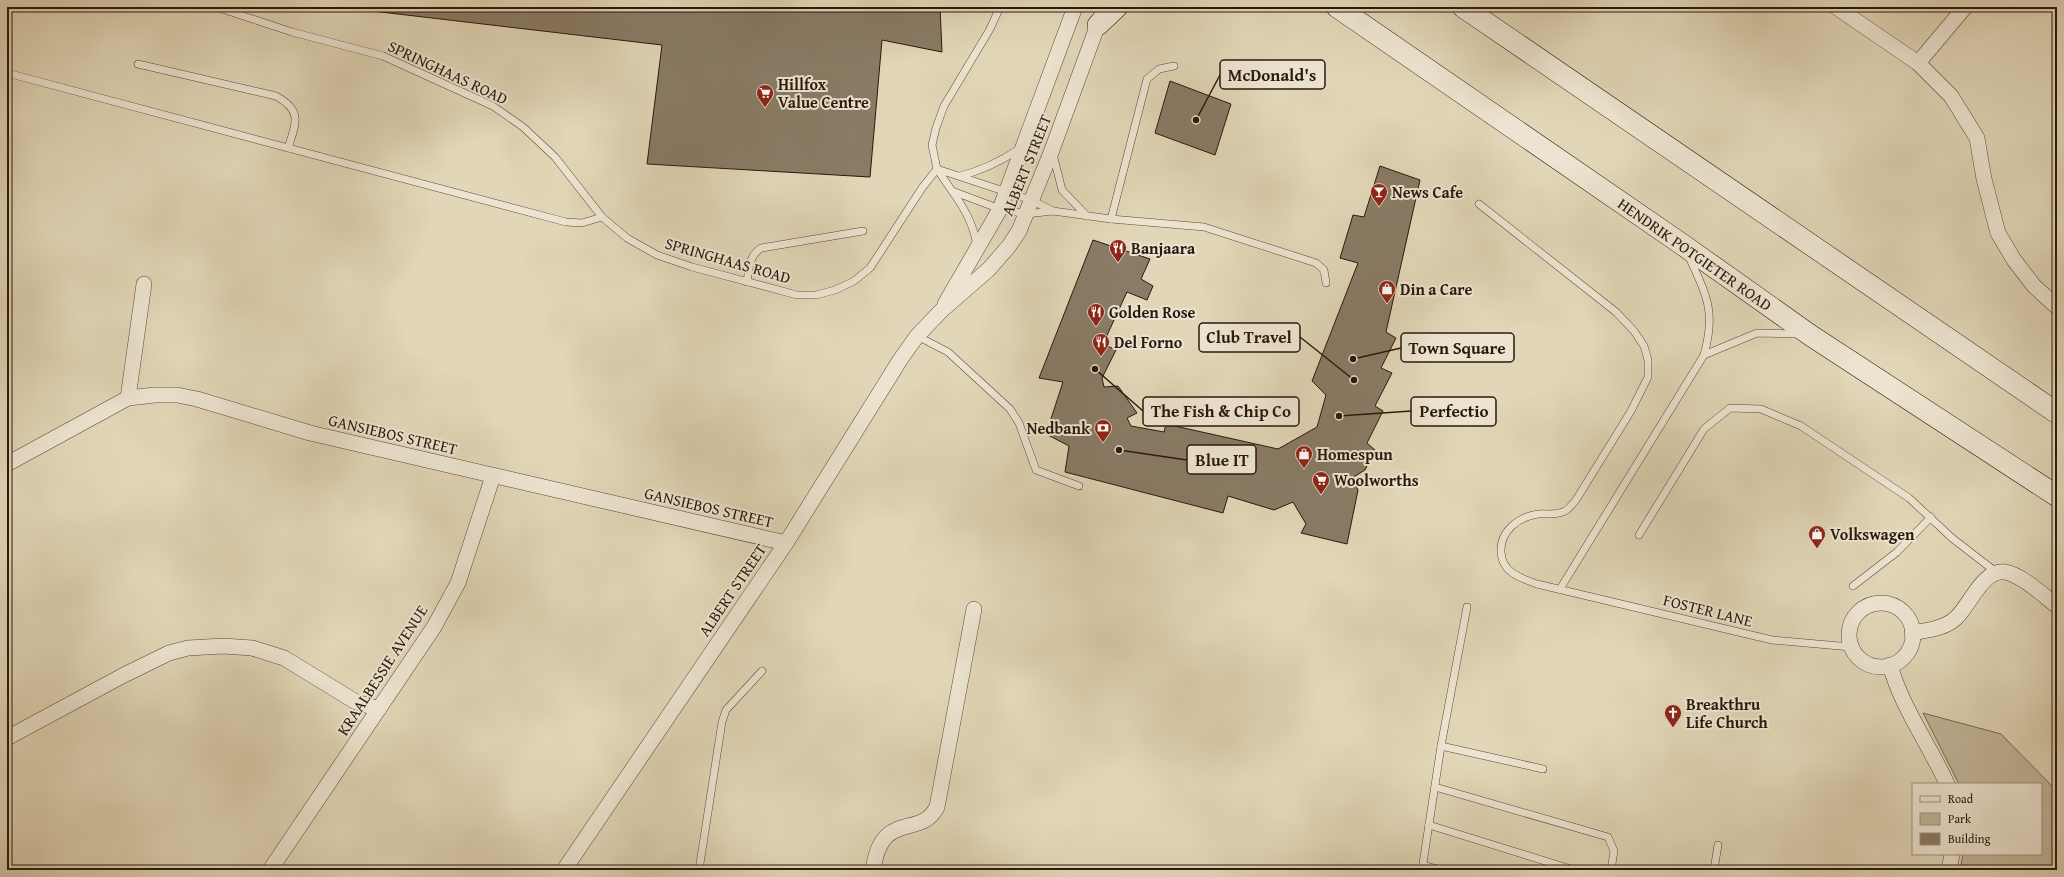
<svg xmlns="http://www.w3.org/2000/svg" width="2064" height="877" font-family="'Gentium Book Plus',serif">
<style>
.green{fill:#c2b69a;stroke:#766754}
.building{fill:#897b65;stroke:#2a180d}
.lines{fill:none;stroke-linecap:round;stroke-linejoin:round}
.service-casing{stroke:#584838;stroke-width:8}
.minor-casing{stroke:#584838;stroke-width:16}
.secondary-casing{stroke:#2a180d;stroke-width:22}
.service{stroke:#ece4d0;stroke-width:7}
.minor{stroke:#ece4d0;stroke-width:15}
.secondary{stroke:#ece4d0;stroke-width:21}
.labels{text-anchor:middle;stroke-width:4;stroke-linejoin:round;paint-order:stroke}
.street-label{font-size:16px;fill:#2a180d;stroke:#ece4d0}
.poi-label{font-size:16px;font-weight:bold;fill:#2a180d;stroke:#ece4d0;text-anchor:start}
.leader{fill:none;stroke:#2a180d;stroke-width:1.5}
.callout-dot{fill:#2a180d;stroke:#ece4d0;stroke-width:1.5}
.callout{fill:#ece4d0;stroke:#2a180d;stroke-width:1.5}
.callout-label{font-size:17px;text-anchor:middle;font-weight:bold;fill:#2a180d}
</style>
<rect width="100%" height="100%" fill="#e1d6b7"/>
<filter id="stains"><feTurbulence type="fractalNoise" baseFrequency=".005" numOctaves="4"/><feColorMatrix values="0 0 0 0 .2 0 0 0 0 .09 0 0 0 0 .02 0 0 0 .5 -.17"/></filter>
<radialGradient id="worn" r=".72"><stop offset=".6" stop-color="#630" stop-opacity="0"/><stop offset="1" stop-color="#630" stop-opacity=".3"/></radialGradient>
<!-- green -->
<path class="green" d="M1923,713L2001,734L2057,791V870H1960L1963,854H2041V784H1959Z"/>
<!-- building -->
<g class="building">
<path d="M338,7H940L942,52L882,40L870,177L647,164L662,45Z"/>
<path d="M1170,81L1231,104L1215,155L1155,133Z"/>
<path d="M1380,166L1420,180L1386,332L1396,338L1381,368L1392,373L1375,406L1383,411L1367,443L1375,450L1365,470L1352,478L1358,490L1347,544L1301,533L1306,524L1293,502L1274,510L1228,496L1223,513L1065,472L1069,446L1046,434L1063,382L1039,378L1093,240L1150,259L1141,279L1153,286L1147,300L1127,292L1103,344L1116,350L1102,378L1104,387L1118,386L1137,413L1127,418L1131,426L1164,432L1166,424L1278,449L1317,427L1326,395L1312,381L1358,263L1340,258L1353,215L1364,217Z"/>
</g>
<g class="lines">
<defs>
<g id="service">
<path d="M216,7L292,32L383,56L493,106L523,127L555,157L602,217L627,238L657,255L692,267L797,295H816L835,290L854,281L870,268L922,188L937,169"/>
<path d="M1000,7L990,29L944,106L936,128L932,145L937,169L952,191L1000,209L1026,214L1053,211L1111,219L1204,227L1316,263L1324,270L1326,283"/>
<path d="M138,64L276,96C303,111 296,123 288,148"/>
<path d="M7,73L566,222L582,223L602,217"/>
<path d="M1053,154L1062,190L1087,216"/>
<path d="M937,169L1031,200L1053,211"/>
<path d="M960,176C983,170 1000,162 1019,149"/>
<path d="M952,191C965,209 973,224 977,245"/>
<path d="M1479,204L1616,312L1634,331L1644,346L1648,360V377L1631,411L1576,500C1573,503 1569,509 1565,511C1556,516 1547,513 1538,514C1518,517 1500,531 1501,552C1502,573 1521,578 1537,584L1772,640L1851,647"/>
<path d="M1111,219L1147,79L1159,69L1174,66"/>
<path d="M747,282C749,269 749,256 761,248L863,231"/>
<path d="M917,336L948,352L1010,409L1019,423L1036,470L1079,486"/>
<path d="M1704,355L1757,333L1799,334"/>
<path d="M1639,535L1704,429L1730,408L1761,409L1801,426L1909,498L1952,538L1996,572"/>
<path d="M1853,586L1897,552L1931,517"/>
<path d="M1560,589L1704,355C1716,312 1707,296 1689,257"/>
<path d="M1441,746L1543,769"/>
<path d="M1435,787L1608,837L1614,851L1611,870"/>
<path d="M1429,825L1574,870"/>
<path d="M1423,865L1441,870"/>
<path d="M699,870L722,722L726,710L762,671"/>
<path d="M1422,870L1441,746L1467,607"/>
<path d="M1714,870L1718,845"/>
<path d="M1821,870V869"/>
</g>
<g id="minor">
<path d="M1836,7L1918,63L1951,96L1977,138L1984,179L1998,233L2014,260L2034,286L2057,307"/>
<path d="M1918,63L1965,7"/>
<path d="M945,304L1000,209L1075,7"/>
<path d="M128,398L144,284"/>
<path d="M7,464L128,398L155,395H177L197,399L310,433L786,543"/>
<circle cx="1881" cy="635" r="32"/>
<path d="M1912,633C1928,630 1944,629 1956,618C1970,605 1983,569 2005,572C2022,575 2044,596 2057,606"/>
<path d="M1890,665C1902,708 1929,744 1947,784"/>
<path d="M7,738L124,675L169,653L188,648L223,646L252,648L284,658L356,702L379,709"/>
<path d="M270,870L434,627L458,583L493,476"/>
<path d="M564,870L786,543L900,360L917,336L942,310L989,269L1009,246L1019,231L1052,150L1101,16"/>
<path d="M873,870C882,808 920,840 937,807L974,609"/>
<path d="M1949,870L1952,854"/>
</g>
<g id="secondary">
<path d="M1337,7L1683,245L1810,335L2057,496"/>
<path d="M1463,7L2057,413"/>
<path d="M1098,25L1117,7"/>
</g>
</defs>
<!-- service casing -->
<use href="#service" class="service-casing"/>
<!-- minor casing -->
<use href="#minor" class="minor-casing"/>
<!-- secondary casing -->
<use href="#secondary" class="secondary-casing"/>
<!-- service -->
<use href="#service" class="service"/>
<!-- minor -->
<use href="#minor" class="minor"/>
<!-- secondary -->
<use href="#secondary" class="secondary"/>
</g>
<!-- icons -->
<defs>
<symbol id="supermarket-pin" viewBox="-11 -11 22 30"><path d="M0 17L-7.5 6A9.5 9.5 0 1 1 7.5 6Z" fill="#8f2418" stroke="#ece4d0"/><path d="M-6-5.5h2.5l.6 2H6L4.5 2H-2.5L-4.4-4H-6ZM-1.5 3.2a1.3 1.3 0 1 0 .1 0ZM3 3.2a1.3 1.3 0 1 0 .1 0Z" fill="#fff"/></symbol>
<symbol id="bar-pin" viewBox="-11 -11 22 30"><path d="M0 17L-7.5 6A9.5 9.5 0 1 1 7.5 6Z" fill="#8f2418" stroke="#ece4d0"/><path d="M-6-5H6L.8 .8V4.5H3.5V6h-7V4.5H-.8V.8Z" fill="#fff"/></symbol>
<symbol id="restaurant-pin" viewBox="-11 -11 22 30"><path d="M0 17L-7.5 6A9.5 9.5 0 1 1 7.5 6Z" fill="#8f2418" stroke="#ece4d0"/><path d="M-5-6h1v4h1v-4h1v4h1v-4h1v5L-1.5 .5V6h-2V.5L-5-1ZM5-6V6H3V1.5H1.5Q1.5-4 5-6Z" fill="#fff"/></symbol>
<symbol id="shop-pin" viewBox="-11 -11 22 30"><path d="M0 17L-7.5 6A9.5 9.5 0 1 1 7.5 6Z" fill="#8f2418" stroke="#ece4d0"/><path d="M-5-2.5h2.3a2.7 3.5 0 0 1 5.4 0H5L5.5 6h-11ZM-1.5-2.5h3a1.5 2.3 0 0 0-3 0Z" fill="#fff"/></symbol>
<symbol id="bank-pin" viewBox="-11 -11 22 30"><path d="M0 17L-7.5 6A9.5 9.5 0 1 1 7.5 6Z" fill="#8f2418" stroke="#ece4d0"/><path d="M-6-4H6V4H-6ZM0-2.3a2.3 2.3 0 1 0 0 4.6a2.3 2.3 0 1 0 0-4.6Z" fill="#fff"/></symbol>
<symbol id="church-pin" viewBox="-11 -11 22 30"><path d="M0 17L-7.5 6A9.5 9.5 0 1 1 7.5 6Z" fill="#8f2418" stroke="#ece4d0"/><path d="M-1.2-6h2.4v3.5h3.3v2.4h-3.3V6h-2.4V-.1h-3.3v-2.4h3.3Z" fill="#fff"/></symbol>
</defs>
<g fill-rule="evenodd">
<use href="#supermarket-pin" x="755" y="83" width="20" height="27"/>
<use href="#bar-pin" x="1369" y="182" width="20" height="27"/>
<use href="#restaurant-pin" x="1108" y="238" width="20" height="27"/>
<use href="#shop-pin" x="1377" y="279" width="20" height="27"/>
<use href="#restaurant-pin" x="1086" y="302" width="20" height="27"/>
<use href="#restaurant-pin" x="1091" y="332" width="20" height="27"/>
<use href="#bank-pin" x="1093" y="418" width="20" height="27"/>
<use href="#shop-pin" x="1294" y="444" width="20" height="27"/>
<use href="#supermarket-pin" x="1311" y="470" width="20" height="27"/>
<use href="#shop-pin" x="1807" y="524" width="20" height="27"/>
<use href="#church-pin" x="1663" y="703" width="20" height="27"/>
</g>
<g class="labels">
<!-- street labels -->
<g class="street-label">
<text transform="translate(448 72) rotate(25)" y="6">SPRINGHAAS ROAD</text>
<text transform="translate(1026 165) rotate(-68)" y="6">ALBERT STREET</text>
<text transform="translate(1695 254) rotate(35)" y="6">HENDRIK POTGIETER ROAD</text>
<text transform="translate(728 260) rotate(16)" y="6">SPRINGHAAS ROAD</text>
<text transform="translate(393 434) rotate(13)" y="6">GANSIEBOS STREET</text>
<text transform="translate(709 507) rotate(13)" y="6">GANSIEBOS STREET</text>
<text transform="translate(732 590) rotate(-56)" y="6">ALBERT STREET</text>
<text transform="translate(1708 610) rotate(14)" y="6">FOSTER LANE</text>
<text transform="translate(382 670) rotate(-57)" y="6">KRAALBESSIE AVENUE</text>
</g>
<!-- poi labels -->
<g class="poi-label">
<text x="778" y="90">Hillfox<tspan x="778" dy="18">Value Centre</tspan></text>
<text x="1392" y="198">News Cafe</text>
<text x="1131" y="254">Banjaara</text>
<text x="1400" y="295">Din a Care</text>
<text x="1109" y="318">Golden Rose</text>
<text x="1114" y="348">Del Forno</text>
<text x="1090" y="434" text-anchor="end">Nedbank</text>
<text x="1317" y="460">Homespun</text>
<text x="1334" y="486">Woolworths</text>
<text x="1830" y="540">Volkswagen</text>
<text x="1686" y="710">Breakthru<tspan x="1686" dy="18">Life Church</tspan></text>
</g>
</g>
<!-- callouts -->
<path class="leader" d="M1196 120L1220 75M1354 380L1300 337M1353 359L1401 348M1095 369L1143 411M1339 416L1411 411M1119 450L1187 460"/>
<g class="callout-dot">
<circle cx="1196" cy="120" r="4"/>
<circle cx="1354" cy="380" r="4"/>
<circle cx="1353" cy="359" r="4"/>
<circle cx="1095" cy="369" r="4"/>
<circle cx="1339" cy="416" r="4"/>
<circle cx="1119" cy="450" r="4"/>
</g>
<g class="callout">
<rect x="1220" y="60" width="105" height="29" rx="4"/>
<rect x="1199" y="323" width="101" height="29" rx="4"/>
<rect x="1401" y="333" width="113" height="29" rx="4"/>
<rect x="1143" y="397" width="156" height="29" rx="4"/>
<rect x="1411" y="397" width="85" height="29" rx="4"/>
<rect x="1187" y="445" width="69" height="29" rx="4"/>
</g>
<g class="callout-label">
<text x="1272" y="81">McDonald's</text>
<text x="1249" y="343">Club Travel</text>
<text x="1457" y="354">Town Square</text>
<text x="1221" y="417">The Fish &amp; Chip Co</text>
<text x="1454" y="417">Perfectio</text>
<text x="1222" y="466">Blue IT</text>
</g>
<!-- margin -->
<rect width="2064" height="877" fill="none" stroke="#e1d6b7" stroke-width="24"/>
<rect x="8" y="8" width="2048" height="861" fill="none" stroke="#2a180d" stroke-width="2"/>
<rect x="12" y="12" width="2040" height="853" fill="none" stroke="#2a180d"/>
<!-- legend -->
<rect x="1912" y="783" width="130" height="72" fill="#ece4d0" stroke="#9e9282"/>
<rect x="1920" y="796" width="20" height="6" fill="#ece4d0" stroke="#9e9282"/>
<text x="1948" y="803" font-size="12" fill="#2a180d">Road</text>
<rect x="1920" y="813" width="20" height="12" fill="#c2b69a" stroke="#9e9282"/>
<text x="1948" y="823" font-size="12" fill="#2a180d">Park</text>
<rect x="1920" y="833" width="20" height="12" fill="#897b65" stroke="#9e9282"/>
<text x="1948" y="843" font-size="12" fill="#2a180d">Building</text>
<rect width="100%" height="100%" filter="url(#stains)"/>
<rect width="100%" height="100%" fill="url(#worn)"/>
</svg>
